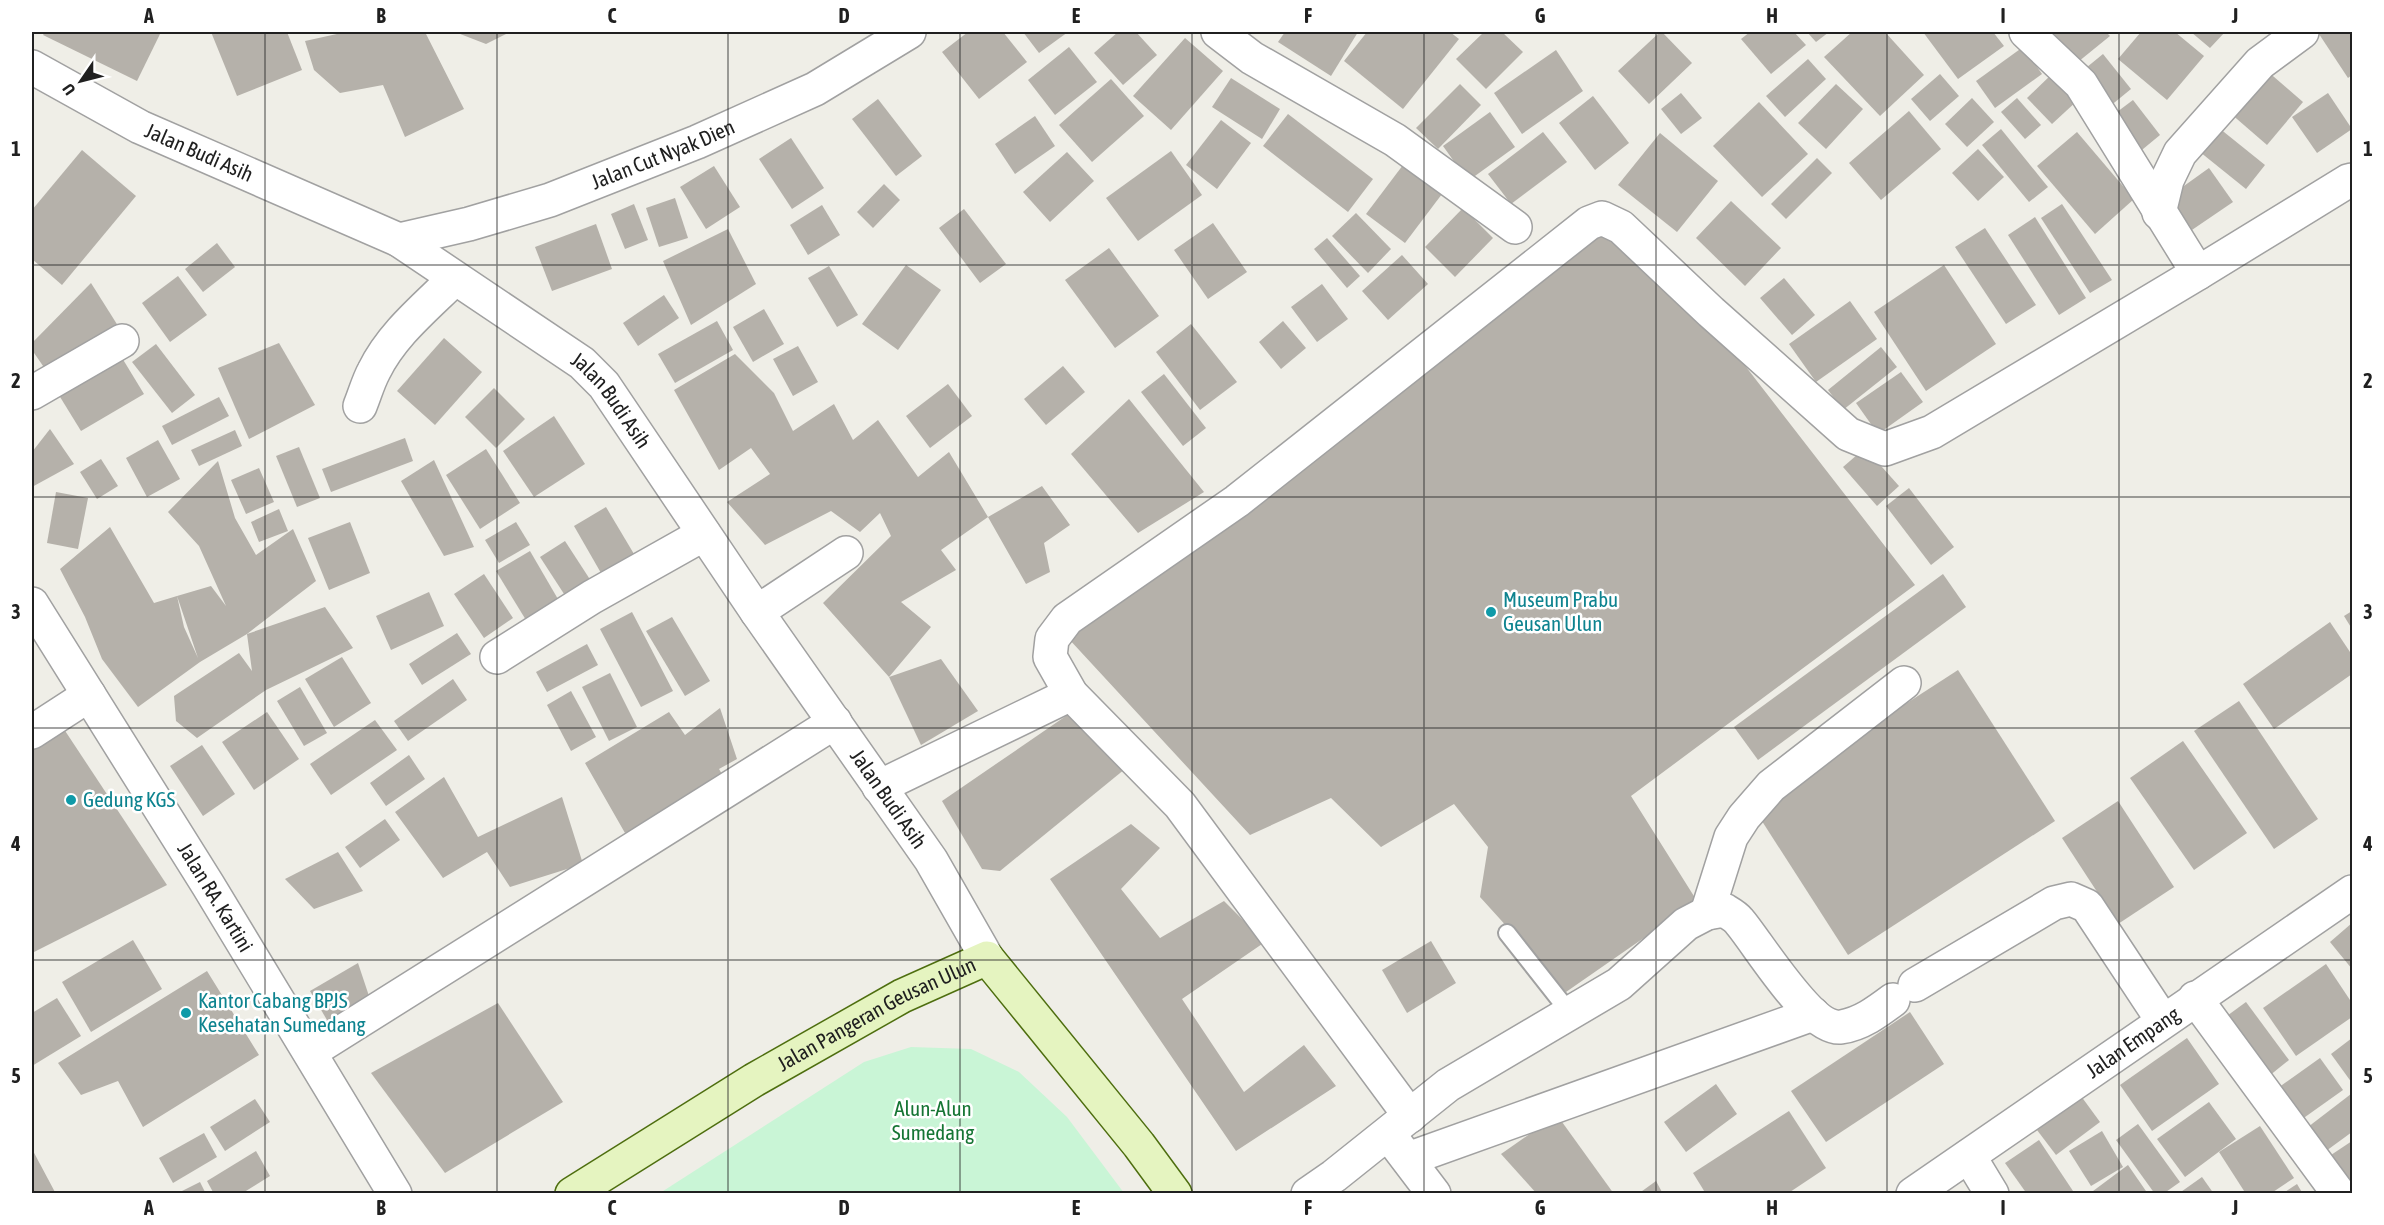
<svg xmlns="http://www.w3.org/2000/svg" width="2384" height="1225" font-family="'Asap Condensed',sans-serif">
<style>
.park{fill:#c9f5d6}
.building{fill:#b5b1aa}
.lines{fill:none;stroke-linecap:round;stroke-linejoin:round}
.service-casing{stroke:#a1a1a1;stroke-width:20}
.minor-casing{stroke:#a1a1a1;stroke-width:36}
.tertiary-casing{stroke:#a1a1a1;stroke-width:36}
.secondary-casing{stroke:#4e6e0f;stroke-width:36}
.service{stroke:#fff;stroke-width:16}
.minor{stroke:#fff;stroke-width:33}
.tertiary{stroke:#fff;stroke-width:33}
.secondary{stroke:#e5f4c0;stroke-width:33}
.grid{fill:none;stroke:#202020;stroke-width:1.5;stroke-opacity:0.55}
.culture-dot{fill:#0f9aa8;stroke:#fff;stroke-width:2}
.labels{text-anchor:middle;stroke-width:5;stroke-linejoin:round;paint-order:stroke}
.street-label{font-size:21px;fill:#202020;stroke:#fff}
.culture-label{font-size:21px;fill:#0d838f;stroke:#fff;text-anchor:start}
.park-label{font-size:21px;fill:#167534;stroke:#fff}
.neatline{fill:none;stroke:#202020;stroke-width:2}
.grid-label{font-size:20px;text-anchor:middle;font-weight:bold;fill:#202020}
</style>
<rect width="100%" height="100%" fill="#efeee7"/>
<!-- park -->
<path class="park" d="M911,1047L971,1049L1019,1072L1067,1117L1124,1193H660L864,1062Z"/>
<!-- building -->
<g class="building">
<path d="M45,32H161L137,81L43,35Z"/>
<path d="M211,32H287L302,70L237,96Z"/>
<path d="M346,32H425L464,109L405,137L383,85L340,93L314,70L305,41Z"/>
<path d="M455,32H510L486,44Z"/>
<path d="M968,32H1003L1027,62L979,99L942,52Z"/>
<path d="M1023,32H1068L1039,53Z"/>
<path d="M1118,32H1136L1157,55L1123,85L1094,53Z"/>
<path d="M1285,32H1358L1331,76L1278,42Z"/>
<path d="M1367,32H1450L1459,39L1403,109L1344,61Z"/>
<path d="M1484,32H1502L1523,52L1486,89L1456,59Z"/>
<path d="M1660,32H1662L1692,63L1649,104L1618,71Z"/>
<path d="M1750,32H1794L1806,45L1771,74L1741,39Z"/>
<path d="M1807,32H1829L1816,42Z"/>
<path d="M1852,32H1885L1924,75L1880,116L1824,57Z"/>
<path d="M1923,32H1993L2004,46L1958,79Z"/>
<path d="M2057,32H2106L2110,36L2073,66L2050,38Z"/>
<path d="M2141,32H2175L2204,56L2167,100L2118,59Z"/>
<path d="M2191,32H2225L2210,48Z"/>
<path d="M2323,32H2352V75L2348,78L2319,34Z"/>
<path d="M1185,38L1223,71L1171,130L1133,96Z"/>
<path d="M1069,47L1097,82L1055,115L1028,80Z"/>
<path d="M2023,47L2042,74L1995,108L1976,81Z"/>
<path d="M1556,50L1583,91L1522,134L1494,93Z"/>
<path d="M2103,54L2131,89L2109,107L2081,72Z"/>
<path d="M1808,59L1826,79L1785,117L1766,96Z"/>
<path d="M2266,70L2303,102L2267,145L2230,113Z"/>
<path d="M2053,73L2078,100L2052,124L2027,98Z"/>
<path d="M1940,74L1959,96L1930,121L1911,99Z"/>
<path d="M1231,78L1280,109L1262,139L1212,107Z"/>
<path d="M1111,79L1144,116L1092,162L1059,125Z"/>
<path d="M1460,84L1481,105L1438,149L1416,128Z"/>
<path d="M1836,84L1863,109L1826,149L1798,123Z"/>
<path d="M1681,93L1702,118L1681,134L1661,109Z"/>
<path d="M2328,93L2352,129L2317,153L2292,117Z"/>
<path d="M1593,96L1629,143L1595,170L1559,123Z"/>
<path d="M1972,98L1994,122L1967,147L1945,124Z"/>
<path d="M2017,98L2041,125L2025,139L2001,112Z"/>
<path d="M878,99L922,156L896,176L852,119Z"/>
<path d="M2133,100L2160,135L2137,154L2109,118Z"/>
<path d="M1759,102L1808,154L1762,197L1713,146Z"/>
<path d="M1909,111L1941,149L1881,200L1849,163Z"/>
<path d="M1490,112L1515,147L1468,181L1443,146Z"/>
<path d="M1288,114L1373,179L1348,212L1263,146Z"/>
<path d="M1035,116L1055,146L1015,174L995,144Z"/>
<path d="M1221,120L1251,143L1217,189L1186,165Z"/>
<path d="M2219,128L2265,165L2246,189L2200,152Z"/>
<path d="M2001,129L2048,187L2029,202L1982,145Z"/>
<path d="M1543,132L1567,162L1511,204L1488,174Z"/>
<path d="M2077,132L2134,199L2095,234L2037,166Z"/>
<path d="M1660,133L1718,181L1677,232L1618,185Z"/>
<path d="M791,138L824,188L792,209L759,159Z"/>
<path d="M1978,149L2004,177L1978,201L1952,173Z"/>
<path d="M82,150L136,196L62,285L32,259V210Z"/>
<path d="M1171,151L1202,195L1138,241L1106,198Z"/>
<path d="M1067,152L1094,181L1050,222L1023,192Z"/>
<path d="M1817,158L1832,173L1786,219L1771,204Z"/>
<path d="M1403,165L1442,194L1405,243L1366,214Z"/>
<path d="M714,166L740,207L706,229L680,187Z"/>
<path d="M2209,168L2233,202L2186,234L2163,201Z"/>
<path d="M884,184L900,200L873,228L857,212Z"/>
<path d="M675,198L688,238L659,247L646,208Z"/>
<path d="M1731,201L1781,248L1745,286L1696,238Z"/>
<path d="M634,204L648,240L625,249L611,214Z"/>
<path d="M2062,204L2112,280L2090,293L2041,218Z"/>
<path d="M822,205L840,235L808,255L790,225Z"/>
<path d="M1463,208L1493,238L1455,277L1425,247Z"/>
<path d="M964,209L1006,264L980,283L939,228Z"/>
<path d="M1626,212L1915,585L1631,796L1697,901L1566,992L1480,897L1488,847L1454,804L1381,847L1331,798L1250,835L1068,638Z"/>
<path d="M1356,213L1391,249L1368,273L1332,236Z"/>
<path d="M2035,217L2086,298L2059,315L2008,235Z"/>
<path d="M1213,223L1247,272L1208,299L1174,250Z"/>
<path d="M596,224L612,269L552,291L535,247Z"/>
<path d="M1985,228L2036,305L2006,324L1955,247Z"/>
<path d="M728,229L756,284L691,325L663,261Z"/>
<path d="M1327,238L1360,276L1347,288L1314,249Z"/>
<path d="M217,243L235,267L203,292L185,269Z"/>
<path d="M1109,248L1159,316L1115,348L1065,280Z"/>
<path d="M1402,255L1428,284L1388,320L1362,291Z"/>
<path d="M906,265L941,290L898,350L862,324Z"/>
<path d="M1944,265L1996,344L1926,391L1874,312Z"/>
<path d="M829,266L858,315L837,327L808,278Z"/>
<path d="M178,276L207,315L170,342L142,303Z"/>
<path d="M1784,278L1815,315L1792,335L1760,298Z"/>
<path d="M91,283L120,329L50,376L32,350V343Z"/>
<path d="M1322,284L1348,319L1317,342L1291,307Z"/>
<path d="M664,295L679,318L638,346L623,323Z"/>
<path d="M1850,301L1877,339L1816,382L1789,344Z"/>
<path d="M764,309L784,344L753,362L733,327Z"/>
<path d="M717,321L733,350L675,383L658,354Z"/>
<path d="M1283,321L1306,348L1281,369L1259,342Z"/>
<path d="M1191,324L1237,382L1200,410L1156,352Z"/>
<path d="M444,338L482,372L435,425L397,391Z"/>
<path d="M279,343L315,405L249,439L218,368Z"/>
<path d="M156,344L195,395L172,413L132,362Z"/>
<path d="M798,346L818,382L793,396L773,359Z"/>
<path d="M1881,347L1897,367L1843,410L1828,390Z"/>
<path d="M116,348L144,394L81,431L57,392Z"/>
<path d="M735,354L774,393L793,431L834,404L853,440L878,420L918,477L949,452L988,517L1042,486L1070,525L1044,543L1050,572L1026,584L988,517L941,550L956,570L901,602L931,627L889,677L823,603L891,536L880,513L860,532L831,511L765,545L727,502L770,474L751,448L719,470L674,390Z"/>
<path d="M1063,366L1085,392L1046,425L1024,399Z"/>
<path d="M1901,372L1923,402L1878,434L1856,403Z"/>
<path d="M1164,374L1206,428L1183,446L1141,392Z"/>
<path d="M948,384L972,416L930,448L906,416Z"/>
<path d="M494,388L525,419L496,448L465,417Z"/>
<path d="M219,397L229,416L172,445L162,426Z"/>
<path d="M1129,399L1204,492L1138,533L1071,454Z"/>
<path d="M554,416L585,464L534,497L503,451Z"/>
<path d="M50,429L74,464L32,487V452Z"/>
<path d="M235,430L242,446L199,466L191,450Z"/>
<path d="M405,438L413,461L331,492L322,469Z"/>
<path d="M158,440L180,479L147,497L126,458Z"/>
<path d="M299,447L320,498L297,507L276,456Z"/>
<path d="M1865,448L1899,486L1877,506L1843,467Z"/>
<path d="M486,449L520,503L480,529L446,475Z"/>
<path d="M101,459L118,486L97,499L80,472Z"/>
<path d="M434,460L474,547L444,556L401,481Z"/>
<path d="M218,461L235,518L256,555L293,529L316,581L247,634L200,662L138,707L102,659L85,617L60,569L110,527L154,603L177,596L184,627L198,658L177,596L211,586L226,606L199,546L168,512Z"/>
<path d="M259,468L274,502L246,514L231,480Z"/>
<path d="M1909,488L1954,547L1931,565L1886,506Z"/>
<path d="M56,492L88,498L78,549L47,543Z"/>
<path d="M606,507L634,554L601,573L574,526Z"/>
<path d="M279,509L288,531L259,542L251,522Z"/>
<path d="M350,522L370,573L329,590L308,538Z"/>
<path d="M516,522L530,545L499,563L485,540Z"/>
<path d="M565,541L591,581L566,597L540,557Z"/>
<path d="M530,551L562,606L529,625L496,571Z"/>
<path d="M484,574L513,618L484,638L454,594Z"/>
<path d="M1943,574L1966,607L1758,760L1734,727Z"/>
<path d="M429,592L444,626L391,650L376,616Z"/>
<path d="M325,607L353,648L266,690L197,738L176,721L174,696L239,653L252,671L247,634Z"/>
<path d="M2352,611V629L2344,616Z"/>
<path d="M632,612L673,691L641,707L600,629Z"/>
<path d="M672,617L710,681L685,696L646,631Z"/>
<path d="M2330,622L2352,655V674L2274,729L2243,684Z"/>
<path d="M457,633L471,654L422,685L409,664Z"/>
<path d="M587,644L598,665L547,692L536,672Z"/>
<path d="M342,657L371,703L334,727L305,679Z"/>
<path d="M941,659L978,711L921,745L889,677Z"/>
<path d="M1958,670L2055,821L1848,955L1751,804Z"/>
<path d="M610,673L637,727L609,741L582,687Z"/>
<path d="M453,679L467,700L408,741L394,721Z"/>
<path d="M300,687L327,733L304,746L277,701Z"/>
<path d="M571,691L596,737L571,751L547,705Z"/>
<path d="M2239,701L2318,819L2274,849L2194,731Z"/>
<path d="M48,705L167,885L32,953V715Z"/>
<path d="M1082,705L1136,760L1000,871L982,869L942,801Z"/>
<path d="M720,708L737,759L719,769L729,786L625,833L585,763L669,712L685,735Z"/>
<path d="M267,712L299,759L254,790L222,742Z"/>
<path d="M375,720L397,750L331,795L310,764Z"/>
<path d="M2183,741L2247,833L2194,870L2130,778Z"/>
<path d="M202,745L235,794L203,816L170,766Z"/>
<path d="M409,755L425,779L386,806L370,783Z"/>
<path d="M444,777L478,837L562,797L583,864L510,887L487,852L443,878L395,812Z"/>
<path d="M2118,801L2174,887L2118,924L2062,838Z"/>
<path d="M385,819L400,840L360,868L345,847Z"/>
<path d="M1131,824L1160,848L1121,889L1160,938L1224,901L1265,942L1182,999L1244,1092L1304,1045L1336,1086L1236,1151L1050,879Z"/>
<path d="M338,852L363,891L314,909L285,879Z"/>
<path d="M2352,923V969L2330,942Z"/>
<path d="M133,940L162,989L91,1032L62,982Z"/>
<path d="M1431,941L1456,983L1407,1013L1382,970Z"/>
<path d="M358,963L373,1008L334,1032L310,991Z"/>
<path d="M2326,964L2352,1003V1017L2296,1056L2263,1008Z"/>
<path d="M207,971L259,1055L143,1127L118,1081L81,1095L58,1063Z"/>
<path d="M57,998L81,1036L32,1066V1013Z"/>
<path d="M2246,1002L2289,1060L2264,1080L2220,1021Z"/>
<path d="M498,1003L563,1102L445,1173L371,1073Z"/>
<path d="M1910,1012L1944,1064L1826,1142L1791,1091Z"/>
<path d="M2187,1038L2219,1084L2152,1131L2120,1085Z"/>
<path d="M2352,1038V1083L2331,1054Z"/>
<path d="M2320,1058L2343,1090L2298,1122L2275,1090Z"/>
<path d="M1716,1084L1737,1114L1686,1152L1664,1122Z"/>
<path d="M2351,1094L2352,1132L2326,1151L2308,1127Z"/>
<path d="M2081,1096L2100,1122L2056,1155L2037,1130Z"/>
<path d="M255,1099L270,1122L225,1151L210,1127Z"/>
<path d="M2209,1102L2236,1139L2185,1177L2157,1139Z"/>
<path d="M1789,1111L1826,1168L1787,1194H1706L1693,1173Z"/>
<path d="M1557,1115L1614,1194H1537L1501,1154Z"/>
<path d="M2138,1124L2180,1182L2163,1194H2155L2116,1140Z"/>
<path d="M2260,1126L2294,1178L2270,1194H2246L2219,1152Z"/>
<path d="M2102,1131L2123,1167L2091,1186L2069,1151Z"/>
<path d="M204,1133L217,1157L173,1183L159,1158Z"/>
<path d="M2039,1140L2075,1194H2027L2005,1163Z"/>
<path d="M2352,1141V1187L2325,1159Z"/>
<path d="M32,1149L56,1194H32Z"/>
<path d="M256,1151L270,1176L241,1194H214L207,1181Z"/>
<path d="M2128,1165L2148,1194H2089Z"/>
<path d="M2202,1177L2214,1194H2178Z"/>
<path d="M1656,1181L1663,1194H1638Z"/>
<path d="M200,1182L206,1194H176Z"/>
<path d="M2297,1184L2303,1194H2282Z"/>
</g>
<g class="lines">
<defs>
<path id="service" d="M1507,933L1570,1013"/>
<g id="minor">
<path d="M1218,32L1252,58L1395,140L1515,227"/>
<path d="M2026,32L2081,84L2198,273"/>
<path d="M2159,213L2167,180L2180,153L2260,63L2302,32"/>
<path d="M32,393L122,341"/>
<path d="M360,406C365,394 368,382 374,371C392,334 426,307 454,279"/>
<path d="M757,612L846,553"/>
<path d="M497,657L592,597L704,534"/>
<path d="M32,732L89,695"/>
<path d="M879,787L1071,694"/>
<path d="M1707,913L1731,837L1744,817L1771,786L1904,683"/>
<path d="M1915,985L2054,903L2071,899L2087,906L2163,1021"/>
<path d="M2195,998L2339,1194"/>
<path d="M310,1052L835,722"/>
<path d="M1410,1116L1180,805L1071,694L1050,657L1052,639L1067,619L1237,501L1589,223L1602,218L1621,227L1711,312L1848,434L1885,449L1932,432L2198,273L2348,181L2352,180"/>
<path d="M1396,1144L1434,1194"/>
<path d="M1969,1156L1992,1194"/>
<path d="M1408,1159L1813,1014"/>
<path d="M1308,1194L1334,1176L1448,1085L1619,984L1686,924L1707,913L1724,910C1729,913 1735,916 1739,921C1758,943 1810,1031 1841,1027C1861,1024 1877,1012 1893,1000"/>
<path id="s1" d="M1913,1194L2352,892"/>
</g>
<g id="tertiary">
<path id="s2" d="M32,67L140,127L399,240L582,363L604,385L757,612L931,860L987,958"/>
<path id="s3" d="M399,240L469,224L550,200L697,142L815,89L909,32"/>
<path id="s4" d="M32,604L208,885L395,1194"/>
</g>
<g id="secondary">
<path id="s5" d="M572,1194L754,1080L902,996L987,958L1139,1145L1175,1194"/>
</g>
</defs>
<!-- service casing -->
<use href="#service" class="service-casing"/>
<!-- minor casing -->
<use href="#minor" class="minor-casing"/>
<!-- tertiary casing -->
<use href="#tertiary" class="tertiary-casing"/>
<!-- secondary casing -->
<use href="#secondary" class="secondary-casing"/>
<!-- service -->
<use href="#service" class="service"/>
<!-- minor -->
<use href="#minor" class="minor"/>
<!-- tertiary -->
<use href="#tertiary" class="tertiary"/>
<!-- secondary -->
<use href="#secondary" class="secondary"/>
</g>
<!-- grid -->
<path class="grid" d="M265,32V1194M497,32V1194M728,32V1194M960,32V1194M1192,32V1194M1424,32V1194M1656,32V1194M1887,32V1194M2119,32V1194M32,265H2352M32,497H2352M32,728H2352M32,960H2352"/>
<!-- markers -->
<g class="culture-dot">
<circle cx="1491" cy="612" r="6"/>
<circle cx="71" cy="800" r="6"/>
<circle cx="186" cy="1013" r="6"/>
</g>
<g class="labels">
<!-- street labels -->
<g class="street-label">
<text dy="7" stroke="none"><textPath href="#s2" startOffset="188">Jalan Budi Asih</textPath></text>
<text dy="7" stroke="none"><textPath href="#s3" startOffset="278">Jalan Cut Nyak Dien</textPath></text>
<text dy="7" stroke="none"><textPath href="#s2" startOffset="674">Jalan Budi Asih</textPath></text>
<text dy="7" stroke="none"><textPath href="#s2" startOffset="1160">Jalan Budi Asih</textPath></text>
<text dy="7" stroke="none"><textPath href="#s4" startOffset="346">Jalan RA. Kartini</textPath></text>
<text dy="7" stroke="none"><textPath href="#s5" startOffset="354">Jalan Pangeran Geusan Ulun</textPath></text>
<text dy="7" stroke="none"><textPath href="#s1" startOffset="267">Jalan Empang</textPath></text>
</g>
<!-- culture labels -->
<g class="culture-label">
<text x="1503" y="607">Museum Prabu<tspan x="1503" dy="24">Geusan Ulun</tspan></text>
<text x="83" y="807">Gedung KGS</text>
<text x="198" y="1008">Kantor Cabang BPJS<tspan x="198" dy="24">Kesehatan Sumedang</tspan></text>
</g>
<!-- park labels -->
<g class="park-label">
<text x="933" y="1116">Alun-Alun<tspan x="933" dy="24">Sumedang</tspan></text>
</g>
</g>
<!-- border -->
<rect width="2384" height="1225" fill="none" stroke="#ffffff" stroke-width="66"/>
<!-- north arrow -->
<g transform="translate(81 81) rotate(235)" stroke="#ffffff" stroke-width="4.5" paint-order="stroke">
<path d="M0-4.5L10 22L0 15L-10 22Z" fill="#202020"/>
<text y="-9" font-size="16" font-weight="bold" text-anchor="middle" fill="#202020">U</text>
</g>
<rect x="33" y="33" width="2318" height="1159" class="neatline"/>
<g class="grid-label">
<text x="149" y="23">A</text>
<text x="381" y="23">B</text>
<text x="612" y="23">C</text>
<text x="844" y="23">D</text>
<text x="1076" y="23">E</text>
<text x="1308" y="23">F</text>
<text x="1540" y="23">G</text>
<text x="1772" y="23">H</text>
<text x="2003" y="23">I</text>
<text x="2235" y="23">J</text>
<text x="16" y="156">1</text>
<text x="2368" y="156">1</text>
<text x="16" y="388">2</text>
<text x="2368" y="388">2</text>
<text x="16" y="619">3</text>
<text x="2368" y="619">3</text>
<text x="16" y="851">4</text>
<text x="2368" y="851">4</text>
<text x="16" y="1083">5</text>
<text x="2368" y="1083">5</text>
<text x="149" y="1215">A</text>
<text x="381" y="1215">B</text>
<text x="612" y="1215">C</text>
<text x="844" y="1215">D</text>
<text x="1076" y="1215">E</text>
<text x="1308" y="1215">F</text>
<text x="1540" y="1215">G</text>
<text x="1772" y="1215">H</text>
<text x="2003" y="1215">I</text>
<text x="2235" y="1215">J</text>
</g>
</svg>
